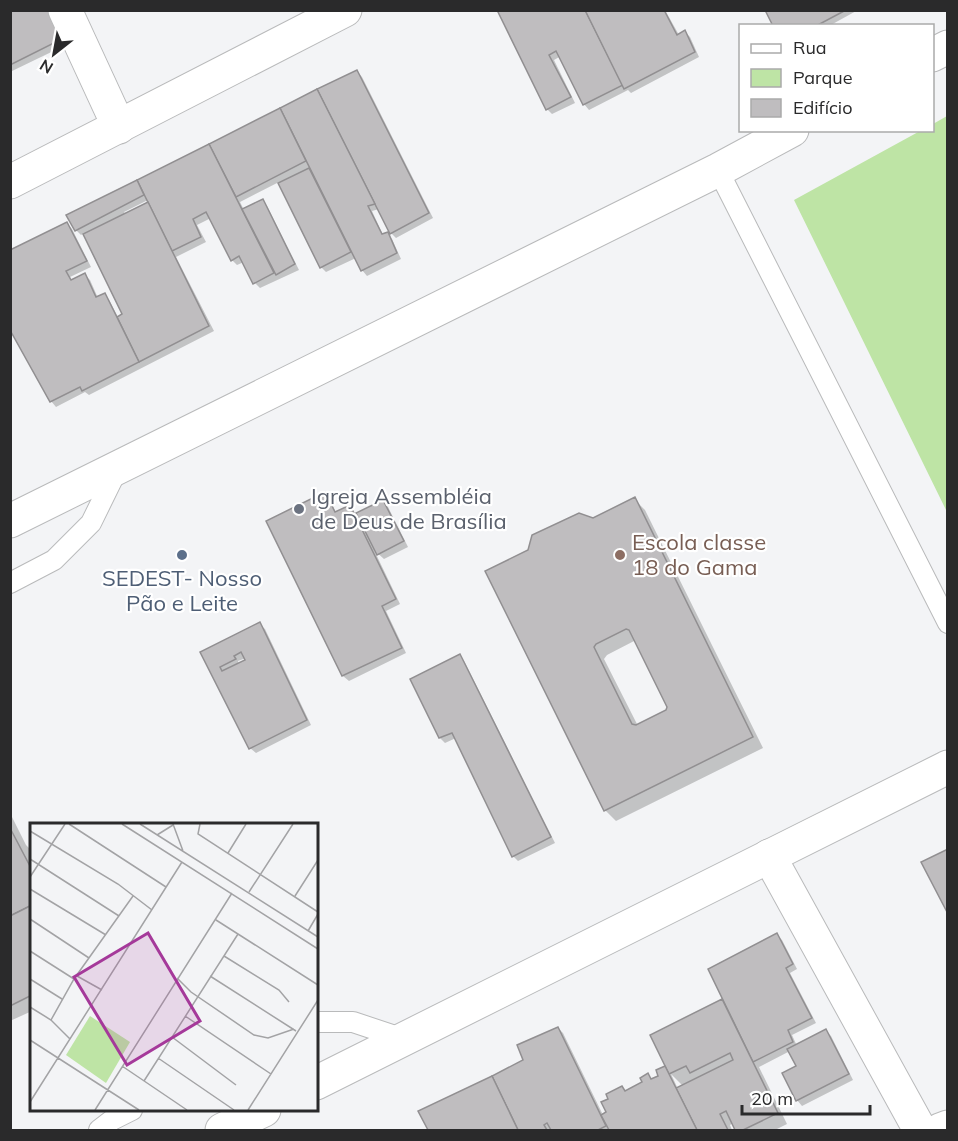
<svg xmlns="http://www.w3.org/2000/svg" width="958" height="1141" font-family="Mulish,sans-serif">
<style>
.green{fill:#bee4a5}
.shadow{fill:#0003;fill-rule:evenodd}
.building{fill:#bfbdbf;stroke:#918f91;stroke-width:1.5;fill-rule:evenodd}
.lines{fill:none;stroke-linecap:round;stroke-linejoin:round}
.service-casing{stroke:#b9babb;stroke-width:22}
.minor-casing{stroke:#b9babb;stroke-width:35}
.service{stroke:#fff;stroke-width:20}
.minor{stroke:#fff;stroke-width:33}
.worship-dot{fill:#6b7280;stroke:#fff;stroke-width:2}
.service-dot{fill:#5c6f8a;stroke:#fff;stroke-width:2}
.education-dot{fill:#8d6e63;stroke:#fff;stroke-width:2}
.labels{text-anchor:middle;stroke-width:4.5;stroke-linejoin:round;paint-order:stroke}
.worship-label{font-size:22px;fill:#5b616d;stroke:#fff;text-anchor:start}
.education-label{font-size:22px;fill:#785e54;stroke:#fff;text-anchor:start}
.service-label{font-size:22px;fill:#4e5e75;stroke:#fff}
.inset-road{fill:none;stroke:#a3a3a5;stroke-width:1.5}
.view{fill:#a5399a;fill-opacity:0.15;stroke:#a5399a;stroke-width:3}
.inset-edge{fill:none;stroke:#2a2a2b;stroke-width:3}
</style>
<rect width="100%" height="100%" fill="#f3f4f6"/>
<!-- green -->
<path class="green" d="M947,116V512L794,200L920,131L932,130L933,124Z"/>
<!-- shadow -->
<g class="shadow">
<path d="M10,10L70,43L10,72Z"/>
<path d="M499,10H665L679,35L685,32L690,37L699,57L631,93L628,90L589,110L584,104L561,56L554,60L575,103L552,114L547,109Z"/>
<path d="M767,10H858L829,26H775Z"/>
<path d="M357,71L362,77L433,218L396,238L391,233L379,209L372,211L383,235L387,234L392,239L401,259L367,276L362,270L356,258L326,272L321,267L279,182L240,202L244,210L262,201L267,206L299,270L260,288L255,283L244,262L237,265L232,260L211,218L197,225L206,242L176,257L214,331L89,395L85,392L56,407L51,401L37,374L67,223L72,229L91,267L70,277L72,281L84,274L90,280L98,298L104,295L109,300L118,317L124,315L84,233L81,235L76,230L68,216ZM148,200L150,203L126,215L124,212Z"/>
<path d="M325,494L330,499L336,513L350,507L356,515L382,502L388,507L408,547L384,559L374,550L400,604L386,611L406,653L349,681L343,676L268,522Z"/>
<path d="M634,499L645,510L763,748L616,821L605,810L529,551ZM636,640L669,707L667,711L638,726L604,659L607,655Z"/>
<path d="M259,624L265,629L311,725L256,753L250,748L202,652ZM246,658L247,661L239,665L238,661Z"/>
<path d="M459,656L464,661L555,843L518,861L513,856L456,738L445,743L440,738Z"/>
<path d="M10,813L26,845L32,851V1011L10,1021Z"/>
<path d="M777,935L782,940L797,969L790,973L816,1023L792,1035L797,1046L826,1031L831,1036L853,1080L802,1106L797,1100L784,1074L798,1066L790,1051L759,1067L787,1124L775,1130H737L733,1123L730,1125L732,1130H553L551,1128L549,1130H430L420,1111L525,1061L558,1028L563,1033L603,1115L608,1113L626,1092L644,1083L648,1075L652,1080L660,1077L658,1071L667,1066L722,1001L727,1005ZM671,1074L683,1086L678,1089Z"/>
</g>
<!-- building -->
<g class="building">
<path d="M10,10H52L66,37L10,65Z"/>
<path d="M497,10H585L623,85L583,105L556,51L549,55L571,97L546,110Z"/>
<path d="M585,10H664L677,35L685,30L695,52L624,89Z"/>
<path d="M765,10H846L816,26H773Z"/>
<path d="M357,70L429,213L390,234L317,89Z"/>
<path d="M317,89L375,204L368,206L382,234L388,232L397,253L361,271L280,108Z"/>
<path d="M280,108L306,161L236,197L209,144Z"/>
<path d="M209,144L274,273L253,284L239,256L231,261L206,212L193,219L201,237L172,251L137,180Z"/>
<path d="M309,168L351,252L320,268L278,183Z"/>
<path d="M137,180L144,195L75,231L66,215Z"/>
<path d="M263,199L295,264L276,275L242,209Z"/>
<path d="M148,202L209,326L139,362L117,317L122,314L83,234Z"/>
<path d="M67,222L87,261L66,271L71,280L85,273L96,297L105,293L139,362L82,391L80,387L50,402L10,330V250Z"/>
<path d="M325,492L335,512L350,505L396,599L382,606L402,648L342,676L266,521Z"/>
<path d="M635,497L753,737L604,811L485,571L528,550L532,535L579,513L593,518ZM626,629L629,630L667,707L666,710L636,725L632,724L594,647L596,644Z"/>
<path d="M383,500L404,541L377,555L356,513Z"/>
<path d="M260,622L307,720L249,749L200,652ZM241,652L245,660L222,671L220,667L236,659L234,656Z"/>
<path d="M460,654L551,837L512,857L452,733L439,738L410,679Z"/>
<path d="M10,828L32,870V905L10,916Z"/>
<path d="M948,849V914L921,862Z"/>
<path d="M32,905V995L10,1006V916Z"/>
<path d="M777,933L793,964L786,968L812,1018L788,1030L793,1042L753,1062L708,969Z"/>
<path d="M722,999L778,1113L743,1130H735L726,1111L720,1114L728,1130H697L676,1088L733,1060L730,1053L690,1073L686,1066L669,1074L650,1035Z"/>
<path d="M558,1027L606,1126L598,1130H551L547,1123L544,1125L547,1130H518L492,1076L523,1060L517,1045Z"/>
<path d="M826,1029L849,1074L796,1101L782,1073L796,1066L787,1049Z"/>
<path d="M665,1066L697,1130H609L601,1115L606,1112L601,1102L608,1099L606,1094L622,1086L625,1091L642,1082L640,1078L648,1073L651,1079L658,1076L656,1070Z"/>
<path d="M492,1076L518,1130H428L418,1111Z"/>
</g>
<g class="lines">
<defs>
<g id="service">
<path d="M718,170L948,623"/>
<path d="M10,583L54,560L91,523L118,468"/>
<path d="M316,1022H353L404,1039"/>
<path d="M99,1130L112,1120L132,1110"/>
</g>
<g id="minor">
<path d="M65,10L119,127"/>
<path d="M932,55L948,47"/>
<path d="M10,182L345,10"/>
<path d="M10,521L718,170L792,130"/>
<path d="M769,856L920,1130"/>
<path d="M316,1083L948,767"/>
<path d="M222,1130L264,1110"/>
<path d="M940,1130L948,1127"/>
</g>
</defs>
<!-- service casing -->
<use href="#service" class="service-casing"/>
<!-- minor casing -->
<use href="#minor" class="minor-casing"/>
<!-- service -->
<use href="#service" class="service"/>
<!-- minor -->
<use href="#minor" class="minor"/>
</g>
<!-- markers -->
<circle class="worship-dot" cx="299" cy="509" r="6"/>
<circle class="service-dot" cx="182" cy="555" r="6"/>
<circle class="education-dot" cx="620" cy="555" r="6"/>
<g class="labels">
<!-- worship labels -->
<g class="worship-label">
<text x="311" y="504">Igreja Assembléia<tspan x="311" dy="25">de Deus de Brasília</tspan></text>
</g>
<!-- education labels -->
<g class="education-label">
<text x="632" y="550">Escola classe<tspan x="632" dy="25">18 do Gama</tspan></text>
</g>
<!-- service labels -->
<g class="service-label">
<text x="182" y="586">SEDEST- Nosso<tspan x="182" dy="25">Pão e Leite</tspan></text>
</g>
</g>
<!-- overview -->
<g transform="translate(30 823)">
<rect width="288" height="288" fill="#f3f4f6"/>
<path d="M60,193L100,219L76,260L36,232Z" fill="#bee4a5"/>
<path class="inset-road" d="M39,1L136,64M92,1L288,126M110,1L288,114M143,1L153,28M170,1L168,11L288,89M0,8L88,61L122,87M127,12L143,2M198,30L216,1M0,36L89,93M0,54L35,1M0,66L76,112M219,69L263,1M265,73L288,37M0,96L59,135M186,97L288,162M278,108L288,91M0,128L44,156M194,133L249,167L259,179M47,153L72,167M180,153L266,208M147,155L161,169L224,212L238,215L264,206M0,156L32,176M0,184L21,197L40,216M155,193L241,251M21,197L44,156L103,73M142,214L206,262M0,217L109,287M128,235L204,287M92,243L157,287M114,258L208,111M0,279L152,39M65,287L202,70M218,287L288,177"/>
<path class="view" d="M118,110L170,198L97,242L44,154Z"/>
<rect width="288" height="288" class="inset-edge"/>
</g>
<!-- border -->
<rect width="958" height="1141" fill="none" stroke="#2a2a2b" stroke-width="24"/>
<!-- legend -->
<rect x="739" y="24" width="195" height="108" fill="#ffffff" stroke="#aaaaaa" stroke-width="1.5"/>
<rect x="751" y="44" width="30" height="9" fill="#ffffff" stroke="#aaaaaa" stroke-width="1.5"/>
<text x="793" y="54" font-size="18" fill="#2a2a2b">Rua</text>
<rect x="751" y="69" width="30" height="18" fill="#bee4a5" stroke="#aaaaaa" stroke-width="1.5"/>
<text x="793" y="84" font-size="18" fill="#2a2a2b">Parque</text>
<rect x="751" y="99" width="30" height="18" fill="#bfbdbf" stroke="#aaaaaa" stroke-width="1.5"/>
<text x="793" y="114" font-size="18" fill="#2a2a2b">Edifício</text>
<!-- north arrow -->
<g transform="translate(54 54) rotate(211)" stroke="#ffffff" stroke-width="4.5" paint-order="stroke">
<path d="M0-4.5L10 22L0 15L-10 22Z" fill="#2a2a2b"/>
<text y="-9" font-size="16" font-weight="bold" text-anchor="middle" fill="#2a2a2b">N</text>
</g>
<!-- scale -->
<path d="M742 1105v9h128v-9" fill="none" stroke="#2a2a2b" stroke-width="3"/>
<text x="751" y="1105" font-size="18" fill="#2a2a2b" stroke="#ffffff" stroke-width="4.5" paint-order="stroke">20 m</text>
</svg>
